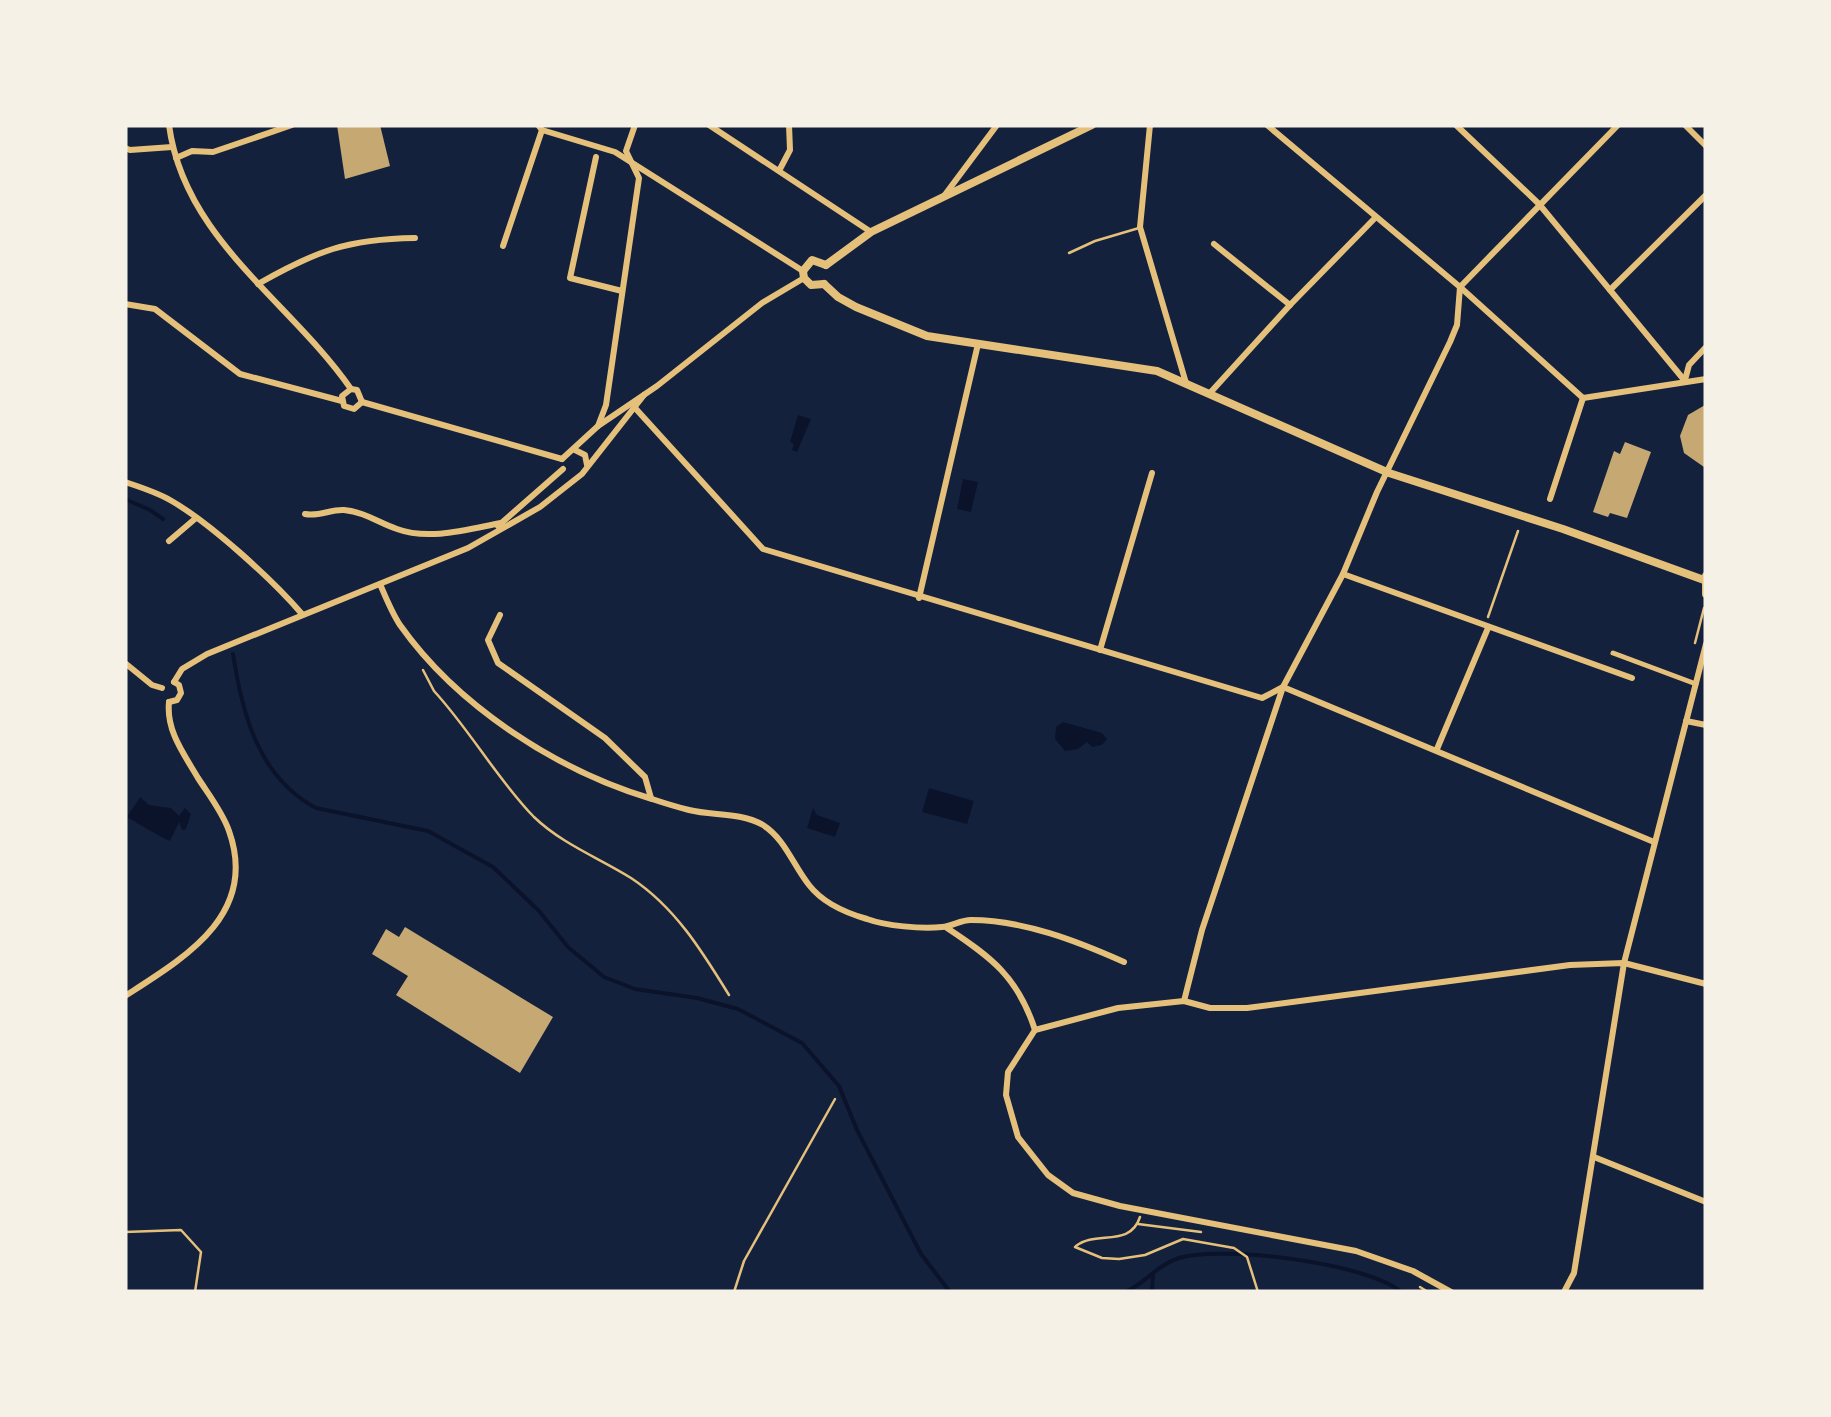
<svg xmlns="http://www.w3.org/2000/svg" width="1831" height="1417" font-family="'Open Sans',sans-serif">
<style>
.water{fill:#0b132b}
.lines{fill:none;stroke-linecap:round;stroke-linejoin:round}
.stream{stroke:#0b132b;stroke-width:4}
.building{fill:#c6a872}
.path{stroke:#e5c07b;stroke-width:2.5}
.service{stroke:#e5c07b;stroke-width:2.5}
.pedestrian{stroke:#e5c07b;stroke-width:5}
.minor{stroke:#e5c07b;stroke-width:6}
.tertiary{stroke:#e5c07b;stroke-width:8}
</style>
<rect width="100%" height="100%" fill="#14213d"/>
<!-- water -->
<g class="water">
<path d="M798,415L811,419L797,452L792,450L794,444L790,442Z"/>
<path d="M963,479L978,482L971,512L957,509Z"/>
<path d="M1063,722L1102,733L1107,739L1102,745L1092,747L1087,742L1078,749L1065,751L1055,739L1056,727Z"/>
<path d="M929,788L974,801L967,824L922,812Z"/>
<path d="M140,797L149,805L171,808L179,816L185,808L191,814L186,829L182,830L179,822L170,841C166,840 133,821 127,817Z"/>
<path d="M813,808L817,815L840,823L835,837L807,828Z"/>
</g>
<g class="lines">
<!-- stream -->
<g class="stream">
<path d="M125,499L150,510L163,519"/>
<path d="M233,654C242,713 258,777 316,808L428,831L493,867L539,911L568,947L604,977L635,989L697,998L738,1009L802,1043L839,1086L857,1130L921,1254L950,1292"/>
<path d="M1125,1292C1145,1284 1156,1266 1176,1259C1219,1244 1368,1263 1401,1292"/>
<path d="M1152,1292L1153,1273"/>
</g>
</g>
<!-- building -->
<g class="building">
<path d="M337,125H380L390,166L345,179Z"/>
<path d="M1705,405L1706,461L1704,467L1684,453L1680,436L1688,415Z"/>
<path d="M1625,442L1651,452L1627,518L1610,513L1608,517L1593,512L1614,451L1620,454Z"/>
<path d="M405,927L553,1017L520,1073L396,995L408,976L372,954L386,929L399,937Z"/>
</g>
<g class="lines">
<!-- path -->
<g class="path">
<path d="M1488,617L1518,531"/>
<path d="M1695,643L1704,608"/>
<path d="M423,670L434,691C470,730 497,779 534,817C562,844 599,858 631,878C675,907 702,951 729,995"/>
<path d="M1138,1224L1201,1232"/>
<path d="M125,1232L181,1230L201,1252L195,1292"/>
<path d="M1076,1246C1096,1230 1130,1248 1140,1217"/>
<path d="M1075,1247L1102,1258L1119,1259L1145,1255L1183,1239L1234,1248L1247,1257L1258,1292"/>
<path d="M1420,1287L1428,1292"/>
<path d="M734,1292L744,1261L835,1099"/>
</g>
<!-- service -->
<path class="service" d="M1069,253L1095,241L1139,228"/>
<!-- pedestrian -->
<path class="pedestrian" d="M1613,653L1696,684"/>
<!-- minor -->
<g class="minor">
<path d="M169,125C184,239 290,301 351,389L357,390L362,402"/>
<path d="M538,125L542,130L615,152L803,271"/>
<path d="M709,125L871,232"/>
<path d="M1150,125L1140,227L1186,383"/>
<path d="M1267,125L1460,287L1583,398"/>
<path d="M1456,125L1539,204L1685,381"/>
<path d="M1685,125L1706,146"/>
<path d="M125,148L130,150L172,147"/>
<path d="M596,157L570,278L622,291"/>
<path d="M176,158L192,151L213,152L292,125"/>
<path d="M780,169L790,150L789,125"/>
<path d="M944,196L997,125"/>
<path d="M1214,244L1290,305"/>
<path d="M503,246L542,130"/>
<path d="M258,284C316,251 347,239 415,238"/>
<path d="M1460,287L1618,125"/>
<path d="M1610,290L1706,195"/>
<path d="M125,304L155,309L240,374L342,401"/>
<path d="M1685,380L1689,365L1706,347"/>
<path d="M351,389L342,396L344,406L354,409L362,402"/>
<path d="M1210,393L1290,305L1375,218"/>
<path d="M1583,398L1706,379"/>
<path d="M362,402L562,459"/>
<path d="M636,409L763,549L1262,698L1283,687L1654,842"/>
<path d="M598,426L606,405L639,178L626,151L635,125"/>
<path d="M575,450L585,455L587,465"/>
<path d="M562,459L598,426L657,386L762,303L804,278"/>
<path d="M125,482C140,487 156,492 170,500C209,522 272,579 302,614"/>
<path d="M1550,499L1583,398"/>
<path d="M305,514C319,517 331,509 344,510C365,512 379,523 397,529C429,541 469,529 501,523"/>
<path d="M498,526L563,469"/>
<path d="M169,541L196,518"/>
<path d="M1343,574L1632,678"/>
<path d="M380,584C386,598 392,613 400,625C458,707 558,771 652,799C664,803 677,807 689,810C713,816 741,812 763,825C785,839 793,865 809,885C822,902 846,913 867,919C886,926 921,929 942,927C952,926 961,920 971,920C1023,920 1077,941 1124,962"/>
<path d="M919,598L978,344"/>
<path d="M500,615L488,640L498,663L605,738L645,777L651,798"/>
<path d="M1100,650L1152,473"/>
<path d="M125,663L152,685L162,688"/>
<path d="M174,682L182,669L207,654L468,548L540,507L582,474L644,395"/>
<path d="M169,702L177,700L181,693L179,685L174,682"/>
<path d="M1686,721L1706,725"/>
<path d="M1437,749L1488,628"/>
<path d="M947,928C991,957 1018,977 1035,1030"/>
<path d="M125,996C184,958 259,915 229,831C223,813 209,795 198,778C184,754 166,731 169,702"/>
<path d="M1184,1001L1202,930L1283,687L1343,574L1377,492L1450,342L1457,325L1460,287"/>
<path d="M1035,1030L1118,1008L1184,1001L1210,1008H1247L1570,965L1624,963L1706,984"/>
<path d="M1035,1030L1008,1072L1006,1095L1018,1137L1048,1175L1073,1193L1120,1206L1356,1251L1413,1271L1451,1292"/>
<path d="M1594,1157L1706,1202"/>
<path d="M1564,1292L1574,1273L1624,963L1706,644"/>
</g>
<!-- tertiary -->
<g class="tertiary">
<path d="M826,265L871,232L1092,125"/>
<path d="M824,284L838,297L856,307L927,336L1157,371L1389,473L1563,529L1704,580"/>
<path d="M824,284L811,285L804,278L803,271L812,260L826,265"/>
<path d="M1706,576V594"/>
</g>
</g>
<!-- border -->
<rect width="1831" height="1417" fill="none" stroke="#f6f1e7" stroke-width="255"/>
</svg>
